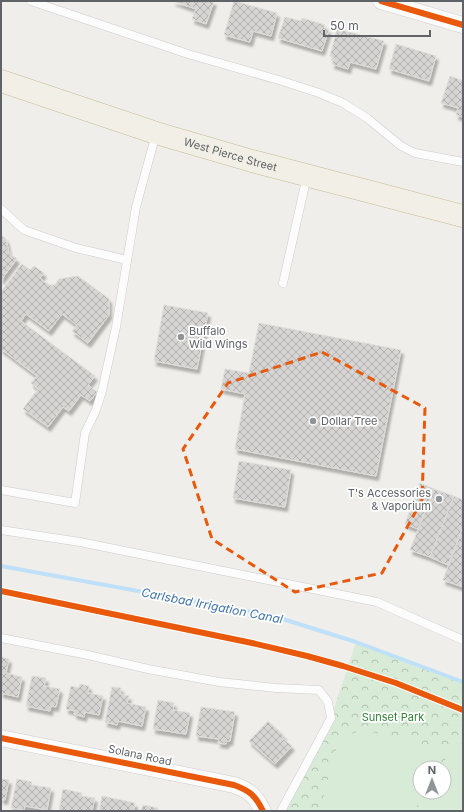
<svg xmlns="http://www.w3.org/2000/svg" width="464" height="812" font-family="Inter,sans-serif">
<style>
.park{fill:url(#park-crowns);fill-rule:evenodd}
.pitch{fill:#d8ebd6}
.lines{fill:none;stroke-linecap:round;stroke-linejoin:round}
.stream{stroke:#bfe0f9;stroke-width:4}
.building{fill:url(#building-cross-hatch);stroke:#deddd9;filter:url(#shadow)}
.service-casing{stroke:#cbcccc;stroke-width:9}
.minor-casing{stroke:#cbcccc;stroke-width:17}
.trunk-casing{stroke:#c8b996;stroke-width:23}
.service{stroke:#fdfcfc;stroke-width:8}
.minor{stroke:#fdfcfc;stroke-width:16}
.trunk{stroke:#f2f0e6;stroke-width:22}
.cycleway-casing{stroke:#fff;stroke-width:8}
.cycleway{stroke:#e8590c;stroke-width:6}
.marked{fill:none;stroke:#e8590c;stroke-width:3;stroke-dasharray:8 5;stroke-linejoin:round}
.poi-dot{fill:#919496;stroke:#fff;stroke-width:1.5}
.labels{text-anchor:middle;stroke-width:3.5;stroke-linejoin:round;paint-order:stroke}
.street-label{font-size:11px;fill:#5f6368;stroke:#fff}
.poi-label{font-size:11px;fill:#5f6368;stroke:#fff;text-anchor:start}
.park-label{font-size:11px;fill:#348238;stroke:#fff}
.water-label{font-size:12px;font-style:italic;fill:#4174aa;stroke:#fff}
</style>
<defs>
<pattern id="park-crowns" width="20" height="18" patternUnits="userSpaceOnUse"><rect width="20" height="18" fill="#d8ebd6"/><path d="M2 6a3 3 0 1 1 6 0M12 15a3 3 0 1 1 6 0" fill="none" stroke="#b2c2b1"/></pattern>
<pattern id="building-cross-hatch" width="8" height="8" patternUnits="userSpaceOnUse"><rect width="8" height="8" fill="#d6d5d3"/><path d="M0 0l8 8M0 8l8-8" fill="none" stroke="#b1b0af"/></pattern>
<filter id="shadow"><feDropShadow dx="2.5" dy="4.5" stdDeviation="1" flood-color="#0004"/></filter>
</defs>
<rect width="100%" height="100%" fill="#efeeea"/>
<!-- park -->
<path class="park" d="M356,642L463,682V811H281L331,718ZM420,768H444V792H420Z"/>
<!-- pitch -->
<g class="pitch">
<path d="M364,730L441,749L436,768H420V792H430L412,811H320L335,751L347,735Z"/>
<path d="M450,743L463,748V811H429L435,792H444V768H443Z"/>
</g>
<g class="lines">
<!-- stream -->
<path class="stream" d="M1,566L270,615L356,642L463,682"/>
</g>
<!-- building -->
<g class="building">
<path d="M173,1H214L206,24L192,19L196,9Z"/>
<path d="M234,1L277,13L271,36L253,31L250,42L224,35Z"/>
<path d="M285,17L301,21L302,18L325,25L324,28L329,30L322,51L278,38Z"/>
<path d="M337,29L384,41L376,69L350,62L348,69L332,64L334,58L330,56Z"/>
<path d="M396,44L436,56L429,81L389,69Z"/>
<path d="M450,76L463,81V117L456,115L458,108L441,103Z"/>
<path d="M1,235L6,239L9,253L17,259L1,280Z"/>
<path d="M22,264L30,270L34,266L44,273L40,278L49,285H55L59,279L78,276L109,299V315L88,343L72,331L77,325L62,314L49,331L26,314L21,321L95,376L88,385L97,392L90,401L81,395L69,411L63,407L48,427L23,409L38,389L31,383L37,376L1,349V292Z"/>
<path d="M164,305L208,313L197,369L154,361Z"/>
<path d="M259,323L401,350L376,476L235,449L245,394L221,389L225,369L249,373Z"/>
<path d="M239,461L291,470L285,507L233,498Z"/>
<path d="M420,483L434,489L418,529L405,524Z"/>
<path d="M434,489L454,496L430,557L410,550Z"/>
<path d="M454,496L463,500V527L448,565L430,557Z"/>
<path d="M463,527V587L443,580Z"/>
<path d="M1,657L9,659L6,673L22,677L18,697L1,693Z"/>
<path d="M32,676L46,678L44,686L60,689L56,707L51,706L50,711L26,706Z"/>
<path d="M80,684L89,686L88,693L103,696L99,715L85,712L84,717L74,714L75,711L66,709L71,686L79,688Z"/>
<path d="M112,687L121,688L120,694L129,696L127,703L146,707L142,726L118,721L117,725L105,722Z"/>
<path d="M158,700L174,703L173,710L190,713L186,734L153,729Z"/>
<path d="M201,707L235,712L230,741H227L226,744L218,743L219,739L196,736Z"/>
<path d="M268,721L284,736L282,738L292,746L275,764L249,741Z"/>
<path d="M1,779L9,780L5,800L1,799Z"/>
<path d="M17,779L32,782L31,785L51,788L47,810L25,806L24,810L11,808Z"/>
<path d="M63,789L82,793L81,796L95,798L92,811H59Z"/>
<path d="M102,796L135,803L134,811H99Z"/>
<path d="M143,805L158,808L157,811H141Z"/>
</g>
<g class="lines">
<defs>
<g id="service">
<path d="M31,1L188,54L282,81L319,93L343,103L367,118L401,146L415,153L463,162"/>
<path d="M1,209L24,230L76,248L127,260"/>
<path d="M283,283L307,176"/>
<path d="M1,490L75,503L85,433L96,410L102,391L116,327L136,207L156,134"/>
<path d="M1,530L80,542L377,602L463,640"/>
<path d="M1,638L88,655L148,669L219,682L276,688L319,690L328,702L331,718L281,811"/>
</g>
<g id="minor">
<path d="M381,1L463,25"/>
<path d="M1,738L234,785C250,791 255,795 263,811"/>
</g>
<g id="trunk">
<path id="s1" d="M1,81L156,133L252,161L463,216"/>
</g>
</defs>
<!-- service casing -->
<use href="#service" class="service-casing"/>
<!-- minor casing -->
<use href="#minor" class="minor-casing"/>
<!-- trunk casing -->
<use href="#trunk" class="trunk-casing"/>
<!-- service -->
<use href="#service" class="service"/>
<!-- minor -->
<use href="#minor" class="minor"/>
<!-- trunk -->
<use href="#trunk" class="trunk"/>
<defs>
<g id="cycleway">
<path d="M381,1L463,25"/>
<path d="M1,591L252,643L307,656L343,666L396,683L463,710"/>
<path d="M1,738L234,785C250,791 255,795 263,811"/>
</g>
</defs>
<!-- cycleway casing -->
<use href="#cycleway" class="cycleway-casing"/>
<!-- cycleway -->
<use href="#cycleway" class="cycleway"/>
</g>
<!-- marked area -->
<path class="marked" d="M322,352L425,408L422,500L382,573L295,592L212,539L183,449L228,383Z"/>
<!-- markers -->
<g class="poi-dot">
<circle cx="181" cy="337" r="4"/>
<circle cx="313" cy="421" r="4"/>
<circle cx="439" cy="499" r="4"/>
</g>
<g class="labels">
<!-- street labels -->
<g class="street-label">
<text dy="4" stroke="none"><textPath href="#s1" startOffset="241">West Pierce Street</textPath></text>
<text transform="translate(140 755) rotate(12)" y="4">Solana Road</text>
</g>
<!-- poi labels -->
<g class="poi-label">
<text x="189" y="335">Buffalo<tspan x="189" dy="13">Wild Wings</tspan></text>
<text x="321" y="425">Dollar Tree</text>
<text x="431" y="497" text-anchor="end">T's Accessories<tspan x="431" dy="13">&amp; Vaporium</tspan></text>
</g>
<!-- park labels -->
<g class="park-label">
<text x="393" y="721">Sunset Park</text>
</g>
<!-- water labels -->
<g class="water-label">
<text transform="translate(212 606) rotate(11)" y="4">Carlsbad Irrigation Canal</text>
</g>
</g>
<!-- border -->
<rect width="464" height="812" fill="none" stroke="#5f6368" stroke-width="4"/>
<!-- north arrow -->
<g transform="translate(432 780)"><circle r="19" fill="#ffffff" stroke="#bfc1c3"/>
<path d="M0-3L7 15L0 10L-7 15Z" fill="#919496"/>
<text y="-6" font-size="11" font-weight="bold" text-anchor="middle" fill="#5f6368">N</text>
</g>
<!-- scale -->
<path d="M324 30v6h106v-6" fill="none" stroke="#5f6368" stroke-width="2"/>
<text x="330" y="30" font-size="12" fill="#5f6368" stroke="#ffffff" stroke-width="3" paint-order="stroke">50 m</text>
</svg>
